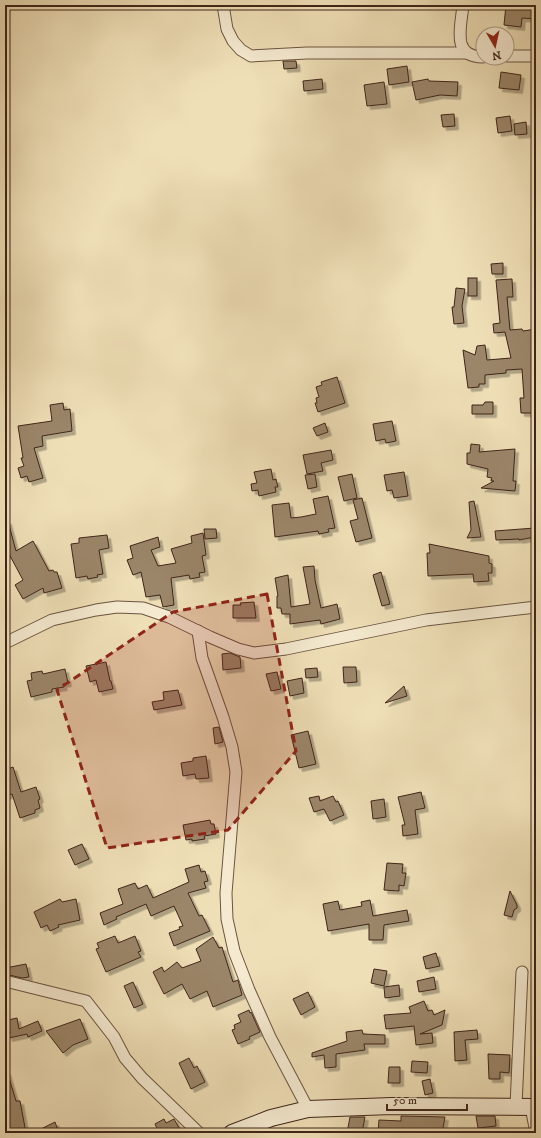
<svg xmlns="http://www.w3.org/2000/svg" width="541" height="1138" font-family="'IM FELL DW Pica',serif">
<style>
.building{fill:#9b866b;stroke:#3f2518;filter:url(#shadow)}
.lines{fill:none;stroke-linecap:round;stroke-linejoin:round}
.street-casing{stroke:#6b5440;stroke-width:13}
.secondary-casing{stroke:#3f2518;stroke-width:18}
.street{stroke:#f5ead0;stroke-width:11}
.secondary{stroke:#f5ead0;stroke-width:16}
.marked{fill:#8f2418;fill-opacity:0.2;stroke:#8f2418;stroke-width:3;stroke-dasharray:8 5;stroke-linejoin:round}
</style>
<defs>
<filter id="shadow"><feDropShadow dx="3.5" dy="3.5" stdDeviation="0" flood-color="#0004"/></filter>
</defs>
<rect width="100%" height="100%" fill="#efdfb7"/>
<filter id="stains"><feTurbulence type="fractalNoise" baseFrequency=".005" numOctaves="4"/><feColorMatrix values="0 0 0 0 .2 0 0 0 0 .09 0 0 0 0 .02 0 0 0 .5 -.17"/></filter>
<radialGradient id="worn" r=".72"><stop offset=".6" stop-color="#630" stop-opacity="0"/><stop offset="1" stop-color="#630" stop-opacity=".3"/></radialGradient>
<!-- building -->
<g class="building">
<path d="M506,5H536V19L522,18L521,27L504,25Z"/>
<path d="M283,61H296L297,68L284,69Z"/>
<path d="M407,66L409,82L389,85L387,69Z"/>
<path d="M501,72L521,75L519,90L499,88Z"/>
<path d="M322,79L323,89L304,91L303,81Z"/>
<path d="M428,79L429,81L458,82L457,96L440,95L416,100L412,82Z"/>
<path d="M384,82L387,104L367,106L364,85Z"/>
<path d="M454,114L455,126L443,127L441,115Z"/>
<path d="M510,116L512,131L498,133L496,118Z"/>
<path d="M526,122L527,134L515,135L514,124Z"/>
<path d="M503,263V274H492L491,264Z"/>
<rect x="468" y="278" width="9" height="18"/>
<path d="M512,279L513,297H507L510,330L522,329L523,331L536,329V413H521L520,398H524L522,369L506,370V373L485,375V384H479V387L468,388L463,350L475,355L477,346L485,345L487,360L511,358L505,332L494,333L493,324L500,323L496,280Z"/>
<path d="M456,288L465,289L462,306L464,323L454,324L452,307H454Z"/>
<path d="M337,377L345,403L318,412L315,403H317L316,398L319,397L316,387L322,385L321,382Z"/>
<path d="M485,402H493V414H472V405H483Z"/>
<path d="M63,403L64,410L70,409L72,431L42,436L43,446L34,448L43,478L29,482L27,476L21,478L18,468L24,466L21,458H23L18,426L52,421L50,405Z"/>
<path d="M392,421L396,441L386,443L385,439L376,441L373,424Z"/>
<path d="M325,423L328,432L317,436L313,428Z"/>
<path d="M471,444L480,445L479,452L515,449L513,481H516L515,491L481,488L494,481H491L492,478L487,477L488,469L467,464V453H470Z"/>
<path d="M331,450L333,460L321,463L323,471L307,474L303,455Z"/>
<path d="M271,469L273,480L276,479L278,487H275L276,492L259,496L258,490L252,491L251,484L257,483L254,472Z"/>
<path d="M404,472L408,496L394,498L392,490L387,491L384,475Z"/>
<path d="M315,474L317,487L308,489L305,475Z"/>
<path d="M352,474L357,498L344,501L338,477Z"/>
<path d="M328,496L335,528L328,529L329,532L319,534L318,531L275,537L272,505L289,503L291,518L301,517L316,514L313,499Z"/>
<path d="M362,498L372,538L356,542L350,521L358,519L353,500Z"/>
<path d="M474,501L481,537L467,538L471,530L469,502Z"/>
<path d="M5,521H8L16,551L33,541L49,571L53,570L54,572H57L62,588L44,593L43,588L23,599L15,585L23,580L9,554L5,555Z"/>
<path d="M535,528V537L519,540V539L496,540L495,531Z"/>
<path d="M204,529H216L217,538L205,539Z"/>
<path d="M203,533L206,555L202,556L205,572L199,573L200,577L190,579L189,575L171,578L174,605L163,607L160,595L146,597L141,572L133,575L127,560L133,558L130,546L158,537L160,547L151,550L158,566L176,563L171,549L192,543L191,536Z"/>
<path d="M107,535L109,548L99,550L103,574L97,575L98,577L88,579L87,576L76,578L71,544L79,543V538Z"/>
<path d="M429,544L489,556V563L492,564V573H488L489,581L474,582L473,574L428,576L427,553H430Z"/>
<path d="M314,566L315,580L321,608L337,604L340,619L321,624L320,620L290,624V614H282L281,608H277V596H278L275,578L288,575L291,607L310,604L303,567Z"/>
<path d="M381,572L390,604L382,606L373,575Z"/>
<path d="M254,602L256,618H233V605H241L240,603Z"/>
<path d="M230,653L240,657L241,668L223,670L222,654Z"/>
<path d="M106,662L110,681H111L113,689L99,692L96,680L90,682L86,666Z"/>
<path d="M343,667H356L357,682L344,683Z"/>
<path d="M317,668L318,677L306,678L305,669Z"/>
<path d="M65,669L68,683L63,684L64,687L52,689V692L31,697L27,681L32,680L31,673L42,671L43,674Z"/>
<path d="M277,672L281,689L271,691L266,674Z"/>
<path d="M302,678L304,693L290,696L287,681Z"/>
<path d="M404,686L407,696L385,703Z"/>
<path d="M178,690L182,705L154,710L152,702L164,700L163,692Z"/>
<path d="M219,727L223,742L215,744L213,728Z"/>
<path d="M308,731L316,764L299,768L291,735Z"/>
<path d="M206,756L209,778L196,779L195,774L183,776L181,763L193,761V758Z"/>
<path d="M13,767L21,792L36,787L40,799L38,800L40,808L35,810V813L20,818L12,794L5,796V770Z"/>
<path d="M421,792L425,808L415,810L418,834L403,836L402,825H405L398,797Z"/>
<path d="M319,796L320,801L333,796L336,802L338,801L344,815L330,821L324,809L314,812L309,798Z"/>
<path d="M384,799L386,817L373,819L371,801Z"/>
<path d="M210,820L211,824H214L216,834L204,836L205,839L192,841V839L186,840L183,825Z"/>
<path d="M82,844L89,859L75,865L68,850Z"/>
<path d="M387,863L403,864L402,873H406L404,886L399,885V891L384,890Z"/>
<path d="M199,865L201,872L205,871L208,881L204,882L206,888L188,893L199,916L202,915L210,931L174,946L169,933L180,929L179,927L183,926L174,906L151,916L146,904L116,917L117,919L104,925L100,913L123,904L118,889L135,883L138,889L147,885L153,898L189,882L185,869Z"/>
<path d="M510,891L517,905V908L514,910L512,917L504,915Z"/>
<path d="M60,899L62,902L76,899L80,920L58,925L59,927L50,931L47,925L41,928L34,912Z"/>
<path d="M370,900L373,916L407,910L409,921L384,925L383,940H369V924L328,931L323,904L338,901L340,910L362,906L361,902Z"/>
<path d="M115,936L118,943L135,936L141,951L138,952L141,957L106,972L96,949L99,948L97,943Z"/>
<path d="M213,937L219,948L222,947L233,982L238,980L242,995L213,1007L207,991L190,999L182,984L164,994L153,972L162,967L164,972L177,962L182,968L201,961L196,949Z"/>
<path d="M436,953L440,966L426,969L423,957Z"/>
<path d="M26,964L29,977L22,978L5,974V968Z"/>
<path d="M374,969L387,971L384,986L371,983Z"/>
<path d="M434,977L436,989L419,992L417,981Z"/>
<path d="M133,982L143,1004L134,1008L124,986Z"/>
<path d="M399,985L400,996L385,998L384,987Z"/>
<path d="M308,992L315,1007L301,1015L293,999Z"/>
<path d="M424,1001L428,1011L432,1010L434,1015L445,1010L442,1025L420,1034L432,1033L433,1043L416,1045L414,1026L386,1029L384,1015L411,1013L409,1007Z"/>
<path d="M249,1010L250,1013L251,1012L260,1032L249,1037L250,1039L238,1044L232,1030L235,1029L234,1025L241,1022L238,1015Z"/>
<path d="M17,1018L19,1029L38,1021L42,1031L28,1037L27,1034L9,1038L8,1035L10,1033L8,1020Z"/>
<path d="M80,1019L88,1039L73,1045L63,1053L46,1031Z"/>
<path d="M362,1030L363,1034L385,1035V1044H364L365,1050L336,1054V1067L325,1068L324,1055L312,1057V1053L347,1041L346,1032Z"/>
<path d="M477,1030L478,1039L465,1040L467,1060L455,1061L454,1032Z"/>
<path d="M488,1054L510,1055L509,1073L500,1072V1079H489Z"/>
<path d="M189,1058L194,1068L197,1066L205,1082L191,1089L179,1063Z"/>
<path d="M412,1061L428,1062L427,1073L411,1072Z"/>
<path d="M389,1067H400V1083H388Z"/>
<path d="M7,1071L16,1101H20L26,1133H5V1072Z"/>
<path d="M430,1079L433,1093L425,1095L422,1081Z"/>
<path d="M401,1116L445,1117L442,1133H378L379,1120L401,1121Z"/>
<path d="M476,1116H495L496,1126L478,1128Z"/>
<path d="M350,1117H365L362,1133H347Z"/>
<path d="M164,1119L166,1123L174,1119L182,1133H159L155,1124Z"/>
<path d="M55,1122L59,1133H33Z"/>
</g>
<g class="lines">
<defs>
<g id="street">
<path d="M223,5L227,29L233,41L241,50L251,56L307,53H466"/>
<path d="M463,5C461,27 451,57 483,57"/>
<path d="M507,56H536"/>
<path d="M198,631L202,658L223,717L232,747L236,772L226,893L227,919L234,951L249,990L270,1037L308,1109"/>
<path d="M5,643L52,620L96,610L117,607L143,608L169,617L210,637L238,649L254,653L286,649L426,620L536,607"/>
<path d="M5,981L86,1001L114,1037L125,1058L142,1078L199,1133"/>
<path d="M516,1106L522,972"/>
<path d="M531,1107L536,1133"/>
</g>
<path id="secondary" d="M232,1133L271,1118L308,1109L392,1106L536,1107"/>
</defs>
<!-- street casing -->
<use href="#street" class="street-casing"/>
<!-- secondary casing -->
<use href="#secondary" class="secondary-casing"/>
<!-- street -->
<use href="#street" class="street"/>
<!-- secondary -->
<use href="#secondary" class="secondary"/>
</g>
<!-- marked area -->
<path class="marked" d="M267,594L296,751L228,830L107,848L57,690L173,612Z"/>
<!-- margin -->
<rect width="541" height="1138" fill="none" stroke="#efdfb7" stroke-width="20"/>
<rect x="6" y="6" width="529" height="1126" fill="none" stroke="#3f2518" stroke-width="2"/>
<rect x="10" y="10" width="521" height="1118" fill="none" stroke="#3f2518"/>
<!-- north arrow -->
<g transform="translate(495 46) rotate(171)"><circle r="19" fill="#f5ead0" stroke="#ac9b86"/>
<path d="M0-3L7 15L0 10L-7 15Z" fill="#8f2418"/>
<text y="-6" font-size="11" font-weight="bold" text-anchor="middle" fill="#3f2518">N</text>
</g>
<!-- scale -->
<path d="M387 1104v6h80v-6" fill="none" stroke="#3f2518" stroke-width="2"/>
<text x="393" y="1104" font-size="12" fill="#3f2518" stroke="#f5ead0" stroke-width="3" paint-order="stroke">50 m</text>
<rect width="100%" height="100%" filter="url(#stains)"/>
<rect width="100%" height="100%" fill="url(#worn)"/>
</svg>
